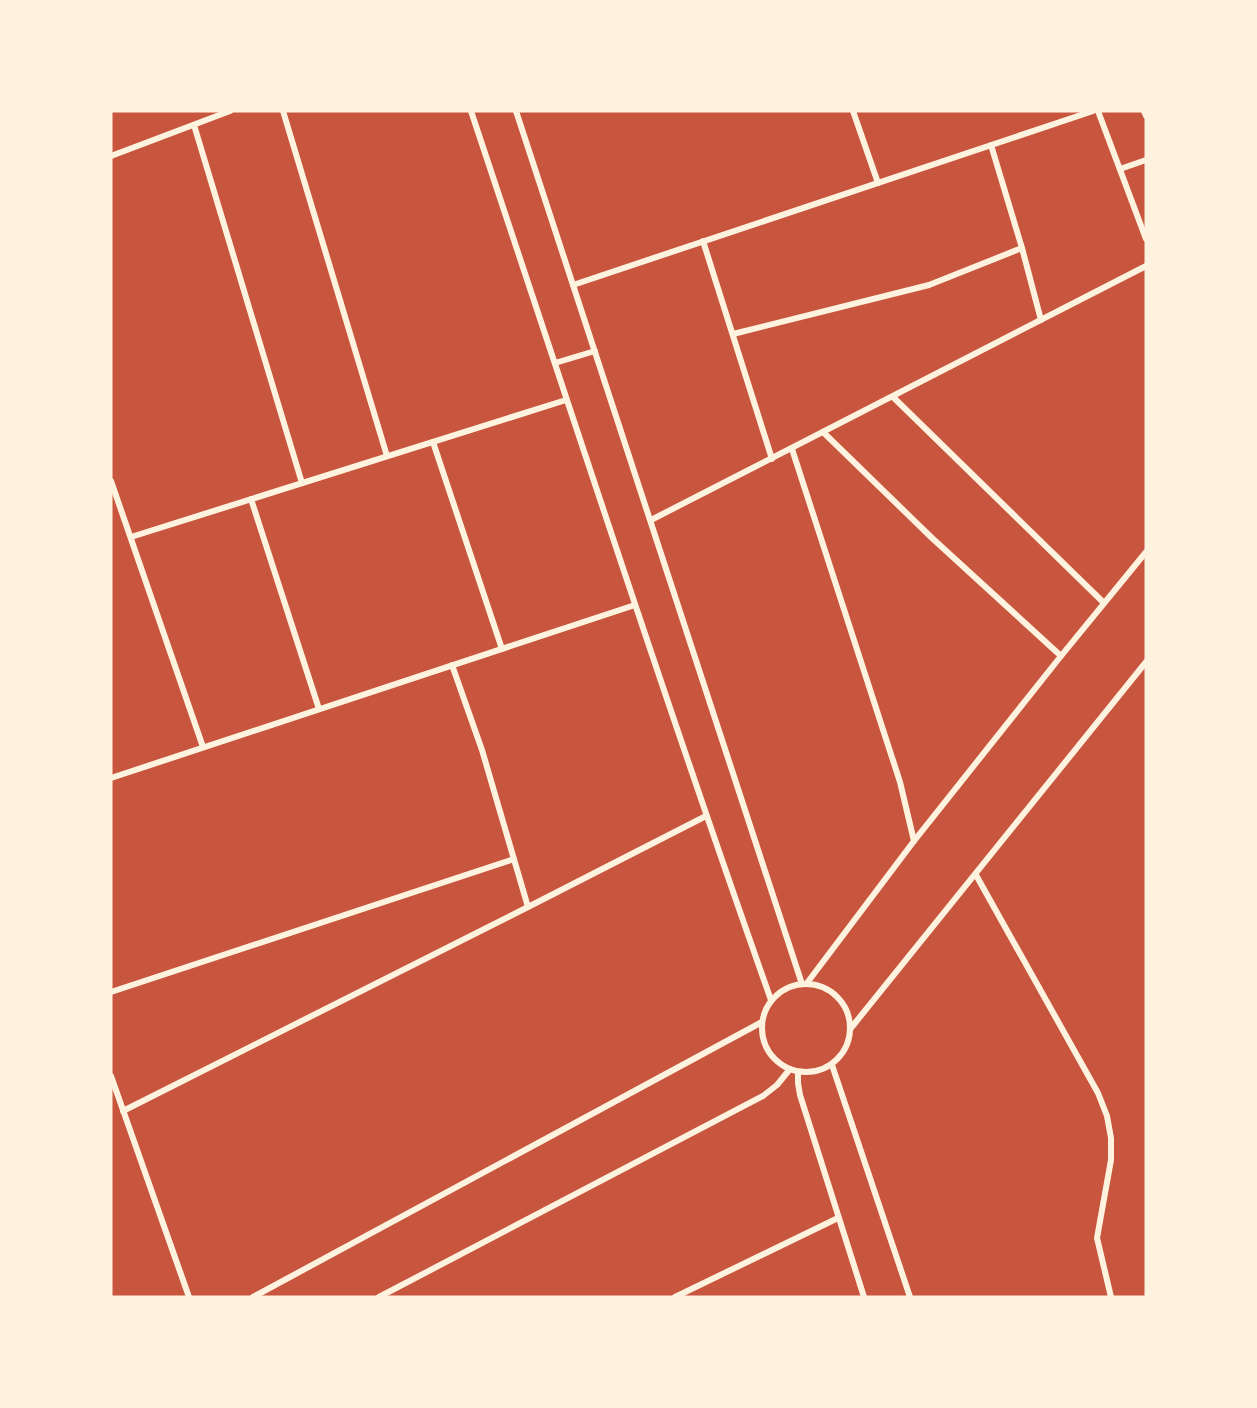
<svg xmlns="http://www.w3.org/2000/svg" width="1257" height="1408" font-family="'Space Grotesk',sans-serif">
<style>
.lines{fill:none;stroke-linecap:round;stroke-linejoin:round}
.minor{stroke:#fff3e0;stroke-width:6}
</style>
<rect width="100%" height="100%" fill="#c8553d"/>
<g class="lines">
<!-- minor -->
<g class="minor">
<path d="M283,111L387,456"/>
<path d="M471,111C570,408 667,706 771,1000"/>
<path d="M516,111L802,984"/>
<path d="M853,111L878,183"/>
<path d="M1098,111L1146,239"/>
<path d="M1144,111L1146,116"/>
<path d="M194,125L302,483"/>
<path d="M991,145L1022,248L1041,320"/>
<path d="M111,156L230,111"/>
<path d="M1120,169L1146,160"/>
<path d="M703,241L772,459"/>
<path d="M573,285L1093,111"/>
<path d="M733,334L929,285L1022,248"/>
<path d="M555,363L595,351"/>
<path d="M893,397L1104,603"/>
<path d="M823,432L932,538L1061,656"/>
<path d="M433,442L502,649"/>
<path d="M792,449L900,782L914,841"/>
<path d="M111,481L203,747"/>
<path d="M251,499L319,709"/>
<path d="M651,520L1146,266"/>
<path d="M131,537L566,400"/>
<path d="M452,665L482,750L528,907"/>
<path d="M111,778L635,605"/>
<path d="M976,875L1098,1093L1107,1116L1111,1138V1160L1097,1238L1111,1297"/>
<path d="M807,983L914,841L1061,656L1146,552"/>
<circle cx="806" cy="1028" r="44"/>
<path d="M111,992L514,859"/>
<path d="M851,1028L1146,662"/>
<path d="M832,1065L910,1297"/>
<path d="M798,1072V1083L800,1095L864,1297"/>
<path d="M111,1076L189,1297"/>
<path d="M123,1111L528,907L706,816"/>
<path d="M253,1297L762,1022"/>
<path d="M379,1297L763,1096L777,1085L790,1069"/>
<path d="M675,1297L838,1218"/>
</g>
</g>
<!-- border -->
<rect width="1257" height="1408" fill="none" stroke="#fff3e0" stroke-width="225"/>
</svg>
